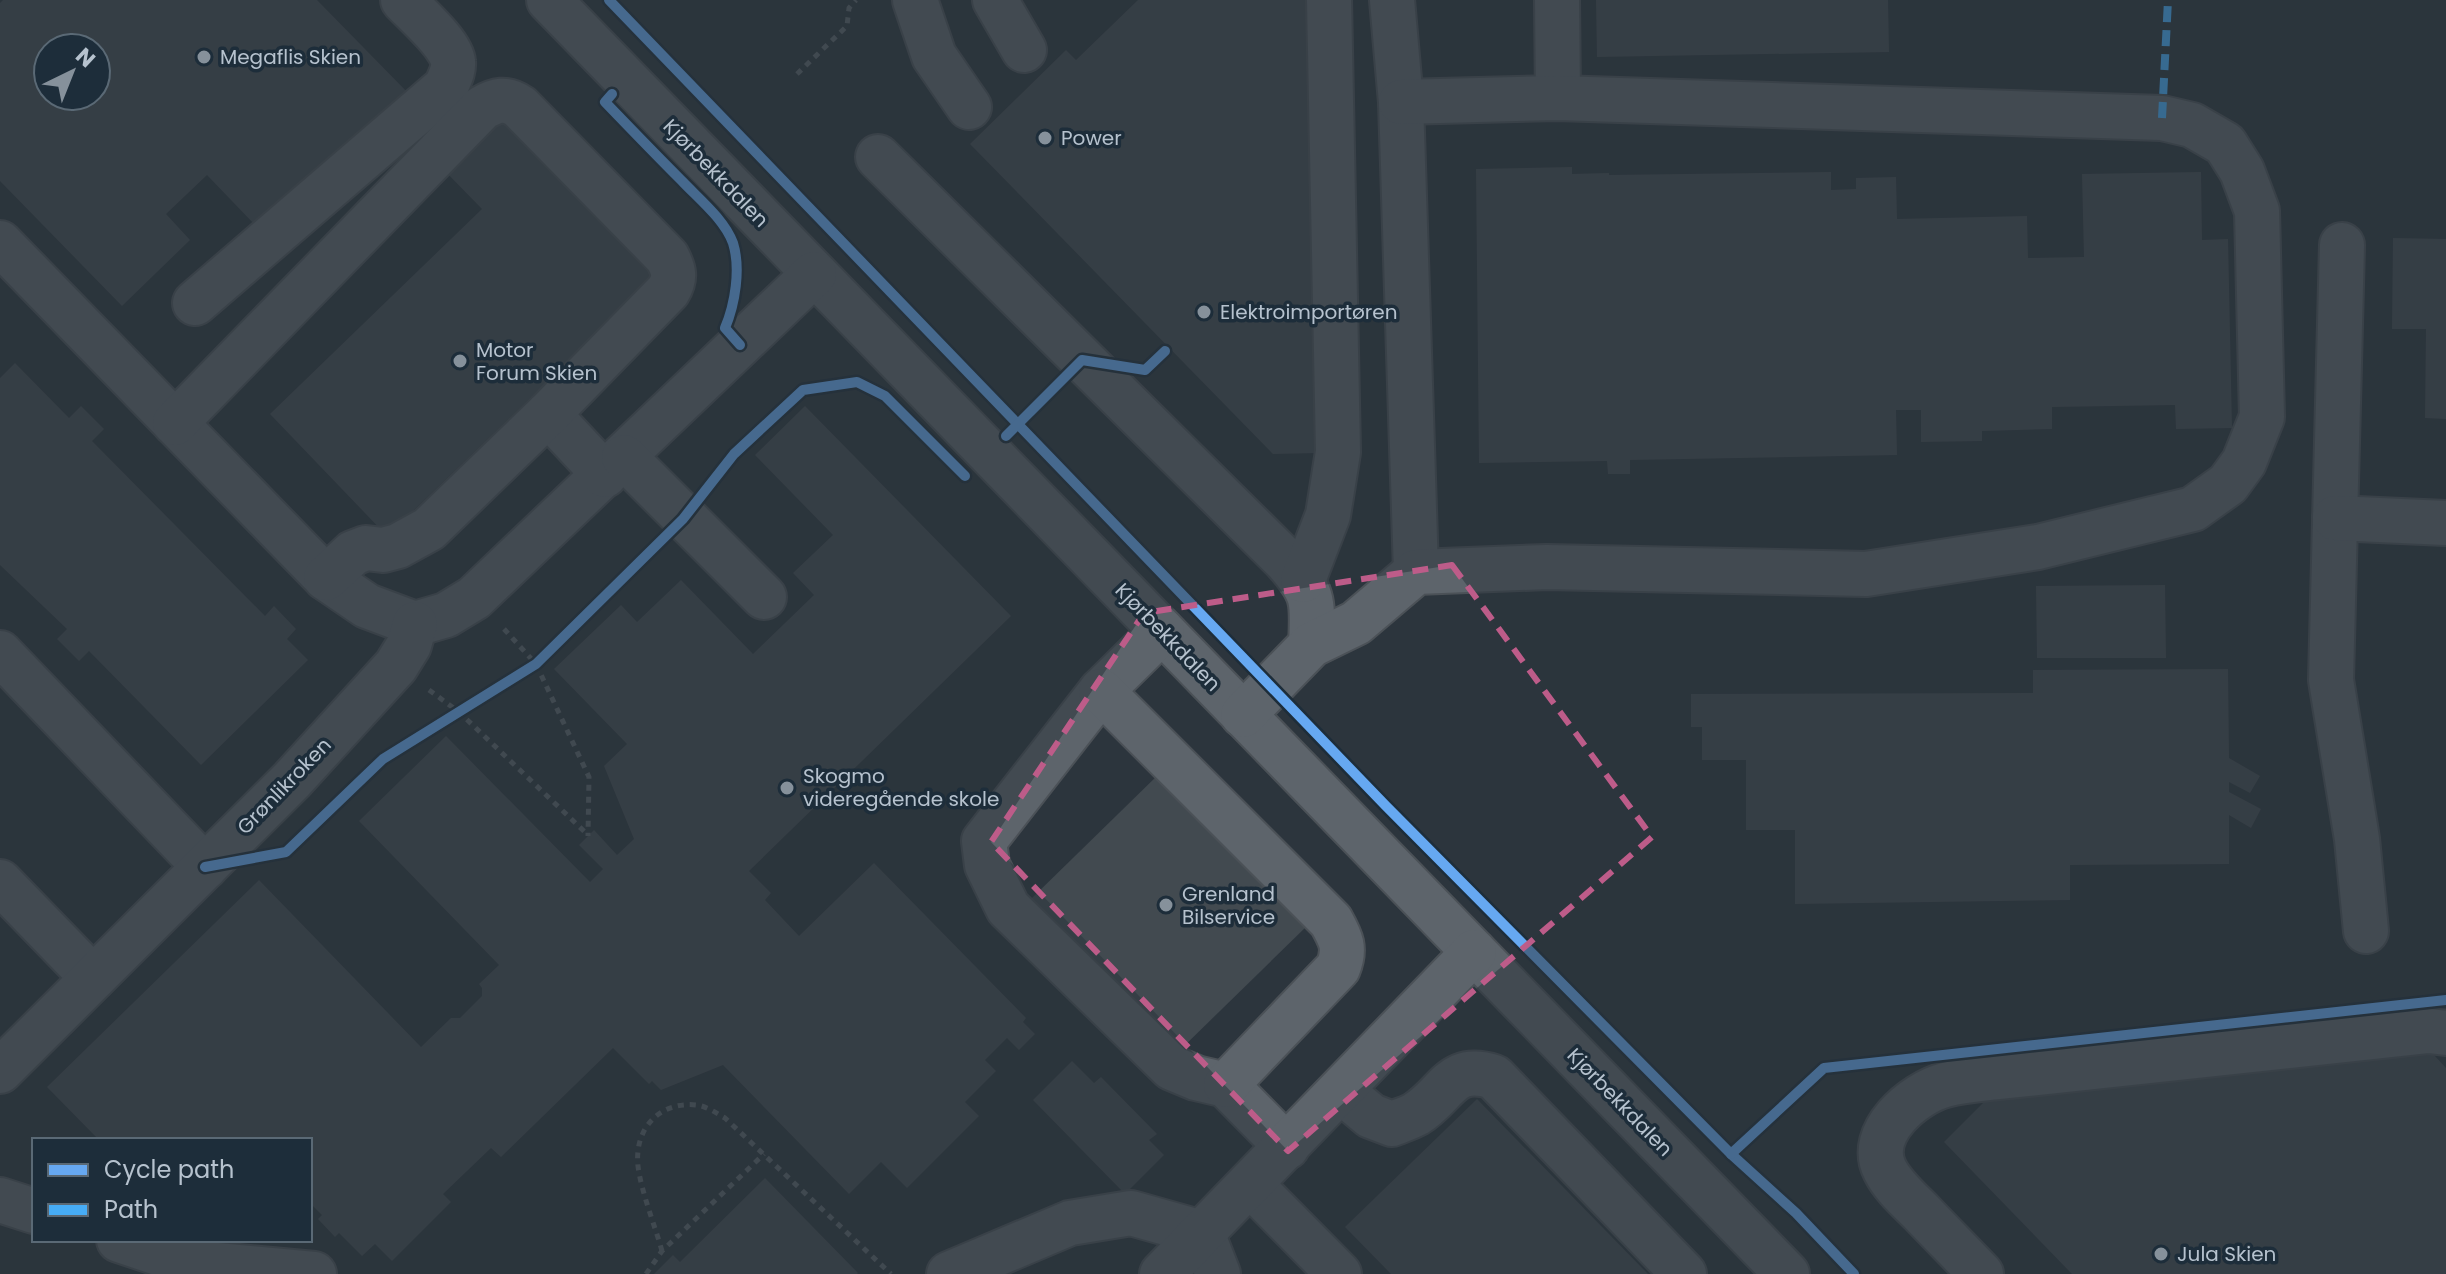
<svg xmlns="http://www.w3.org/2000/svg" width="2446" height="1274" font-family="Poppins,sans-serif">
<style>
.building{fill:#424a50;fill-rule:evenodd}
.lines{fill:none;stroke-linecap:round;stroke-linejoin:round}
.minor-casing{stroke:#4b5157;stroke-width:48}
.path{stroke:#5a6268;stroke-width:5;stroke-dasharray:6 6;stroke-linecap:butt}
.minor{stroke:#5d646b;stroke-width:44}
.quiet{stroke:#46acf6;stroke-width:8;stroke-dasharray:16 8;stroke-linecap:butt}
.cycleway-casing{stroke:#1d2d3a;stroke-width:15}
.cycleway{stroke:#66a8f1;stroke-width:10}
.marked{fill:none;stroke:#bd5c89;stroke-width:6;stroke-dasharray:16 10;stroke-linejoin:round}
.poi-dot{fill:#86919b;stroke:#1d2d3a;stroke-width:3}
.labels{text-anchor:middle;stroke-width:7;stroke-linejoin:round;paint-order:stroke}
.poi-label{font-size:20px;fill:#b6c2ce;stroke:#1d2d3a;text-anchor:start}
.street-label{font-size:20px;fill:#b6c2ce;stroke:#1d2d3a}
</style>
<rect width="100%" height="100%" fill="#2c353d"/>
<!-- building -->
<g class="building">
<path d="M3,0H317L411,96L258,228L207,175L166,214L190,240L122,306L0,181V3ZM48,48H96V96H48Z"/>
<path d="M1138,0H1309L1318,453L1273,454L970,144L1066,50L1076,60Z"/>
<path d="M1596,0H1888L1889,52L1597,57Z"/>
<path d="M497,111L657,276L387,536L270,414L482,209L440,166Z"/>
<path d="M1572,167V174L1609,173V175L1831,172V190L1856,189V178L1896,177L1897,219L2027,216L2028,258L2084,257L2082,174L2201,172L2202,240L2228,239L2232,428L2176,429L2175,405L2052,407V429L1982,431V441L1921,442V410H1896L1897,455L1630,460V474H1608L1607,461L1479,463L1476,169Z"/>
<path d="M2393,238L2446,239V419L2425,418L2426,329H2392Z"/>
<path d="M15,363L69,418L81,406L104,429L92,441L265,616L274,606L296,629L287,639L308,660L201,765L89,651L79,661L57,639L67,629L0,565V378Z"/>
<path d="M805,406L1011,616L749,871L771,893L765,900L799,936L874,863L1026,1018L1023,1022L1035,1034L1019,1050L1007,1038L985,1060L996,1071L965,1102L979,1116L907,1188L881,1162L849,1194L723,1065L661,1090L652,1081L649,1084L613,1048L501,1157L491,1148L443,1194L451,1202L392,1261L375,1244L362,1256L339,1233L335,1237L318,1219L322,1215L310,1203V1140H99L47,1087L259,880L421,1047L451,1018H460L482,996V988L479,984L499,965L359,821L446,736L590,882L603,869L579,845L594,830L617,855L634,839L604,766L627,744L554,669L621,605L637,622L681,580L753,654L814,595L793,573L833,535L755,455Z"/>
<path d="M2165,585L2166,658H2037L2036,586Z"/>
<path d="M2228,669L2229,758L2260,776L2250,793L2229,782V792L2261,809L2251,828L2229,815V864L2070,865V900L1795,904V830H1746V760H1702V727H1691V694L2033,693V670Z"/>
<path d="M1161,772L1309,924L1179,1051L1031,899Z"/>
<path d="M2422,1042L2446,1068V1274H2072L1944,1142L2001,1085Z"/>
<path d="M1072,1061L1094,1083L1101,1077L1157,1134L1149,1140L1164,1155L1125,1194L1033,1100Z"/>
<path d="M1477,1099L1648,1274H1391L1345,1227Z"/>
<path d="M765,1178L858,1273L857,1274H654L673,1255L680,1262Z"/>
</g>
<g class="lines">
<defs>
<g id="minor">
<path d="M549,0L1787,1274"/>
<path d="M915,0L934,56L969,107"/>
<path d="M995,0L1024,50"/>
<path d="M1392,0L1401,102L1416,572"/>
<path d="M1557,0L1558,98"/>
<path d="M878,157L1285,560C1315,594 1313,601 1311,645"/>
<path d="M0,243L326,578L367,606L415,624L446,615L474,598L814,274"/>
<path d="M2342,245L2331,680L2357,839L2366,931"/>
<path d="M195,303L446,87C449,79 454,71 453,62C452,45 415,13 403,0"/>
<path d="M548,414L605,475"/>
<path d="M175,423L482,108C496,100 506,97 520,107L667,257C674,270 676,278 668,291L548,414L429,529L398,546L383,550L366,548L353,553L326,578"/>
<path d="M624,457L764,597"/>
<path d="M2335,518L2446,523"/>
<path d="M1303,580L1328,515L1338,452L1329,0"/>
<path d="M1162,631L1101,691L984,841L987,865L1008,908L1172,1068L1196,1078L1226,1085L1287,1147"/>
<path d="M0,653L205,867"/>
<path d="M1101,691L1331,921C1341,939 1346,948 1338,968L1226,1085"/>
<path d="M1243,715L1311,645L1356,623L1416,572L1547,567L1866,574L2038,547L2193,509L2228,484L2244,462L2262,417L2257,211L2242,171L2225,144L2192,125L2162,118L1558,98L1401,102"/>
<path d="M0,882L93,978"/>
<path d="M0,1071L292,780L396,666L409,645L415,624"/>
<path d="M1341,1091L1371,1116L1392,1124C1399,1121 1409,1118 1416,1114C1448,1094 1450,1063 1494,1077L1684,1274"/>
<path d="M1251,1185L1339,1274"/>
<path d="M0,1200L34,1211"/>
<path d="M119,1240L185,1262L314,1274"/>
<path d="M949,1274L1070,1223L1131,1213L1202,1233L1218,1274"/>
<path d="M1162,1274L1474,952"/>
<path d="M1981,1274C1961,1253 1941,1233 1921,1212C1908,1199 1893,1186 1885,1170C1866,1133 1914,1093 1945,1085C1963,1080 1982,1079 2000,1077L2429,1031L2446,1033"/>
</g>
</defs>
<!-- minor casing -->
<use href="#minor" class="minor-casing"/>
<!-- path -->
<g class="path">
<path d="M797,74L847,26L849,8L856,0"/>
<path d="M504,629L536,664L589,777L588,836"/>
<path d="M429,690L459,712L587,834"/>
<path d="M662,1251C655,1226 641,1191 638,1166C634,1129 659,1101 697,1105C706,1106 716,1113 725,1118L891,1274"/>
<path d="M646,1274L662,1251L764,1154"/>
</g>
<!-- minor -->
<use href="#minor" class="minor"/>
<!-- quiet -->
<path class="quiet" d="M2162,118L2168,0"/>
<defs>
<g id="cycleway">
<path d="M609,0L1386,806L1731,1154L1796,1213L1854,1274"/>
<path d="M612,94L605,102C630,128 656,155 682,181C699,199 724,219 733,243C741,269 735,304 725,328L740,345"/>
<path d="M1006,436L1082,360L1145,370L1165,351"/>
<path d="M205,867L286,852L383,759L536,664L683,519L734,454L803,390L857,382L885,396L965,476"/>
<path d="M1731,1154L1824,1068L2446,1000"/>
</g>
</defs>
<!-- cycleway casing -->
<use href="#cycleway" class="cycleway-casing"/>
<!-- cycleway -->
<use href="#cycleway" class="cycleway"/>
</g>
<!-- marked area -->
<path d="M0 0H2446V1274H0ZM1452,565L1652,837L1288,1151L991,842L1144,613Z" fill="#2c353d" fill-opacity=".55" fill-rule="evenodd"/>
<path class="marked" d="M1452,565L1652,837L1288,1151L991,842L1144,613Z"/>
<!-- markers -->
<g class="poi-dot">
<circle cx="204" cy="57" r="8"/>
<circle cx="1045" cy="138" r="8"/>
<circle cx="1204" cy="312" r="8"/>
<circle cx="460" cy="361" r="8"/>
<circle cx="787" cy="788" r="8"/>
<circle cx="1166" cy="905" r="8"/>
<circle cx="2161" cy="1254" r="8"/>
</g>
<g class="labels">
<!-- poi labels -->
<g class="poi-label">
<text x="220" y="64">Megaflis Skien</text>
<text x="1061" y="145">Power</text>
<text x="1220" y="319">Elektroimportøren</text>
<text x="476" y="357">Motor<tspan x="476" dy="23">Forum Skien</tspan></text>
<text x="803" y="783">Skogmo<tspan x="803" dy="23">videregående skole</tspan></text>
<text x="1182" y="901">Grenland<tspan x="1182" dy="23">Bilservice</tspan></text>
<text x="2177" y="1261">Jula Skien</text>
</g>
<!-- street labels -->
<g class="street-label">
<text transform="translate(716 173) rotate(46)" y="7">Kjørbekkdalen</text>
<text transform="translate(1168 637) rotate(46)" y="7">Kjørbekkdalen</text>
<text transform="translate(284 786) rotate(-46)" y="7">Grønlikroken</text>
<text transform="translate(1620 1102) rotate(46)" y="7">Kjørbekkdalen</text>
</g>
</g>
<!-- legend -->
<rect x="32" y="1138" width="280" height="104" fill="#1d2d3a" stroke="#5a6975" stroke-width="2"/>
<rect x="48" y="1164" width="40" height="12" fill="#66a8f1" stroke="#5a6975" stroke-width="2"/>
<text x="104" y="1178" font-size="24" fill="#b6c2ce">Cycle path</text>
<rect x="48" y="1204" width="40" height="12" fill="#46acf6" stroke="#5a6975" stroke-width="2"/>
<text x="104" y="1218" font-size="24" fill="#b6c2ce">Path</text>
<!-- north arrow -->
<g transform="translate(72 72) rotate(43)"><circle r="38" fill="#1d2d3a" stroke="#5a6975" stroke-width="2"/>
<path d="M0-6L14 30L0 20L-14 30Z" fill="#86919b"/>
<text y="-12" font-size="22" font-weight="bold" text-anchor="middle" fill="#b6c2ce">N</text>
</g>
</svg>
